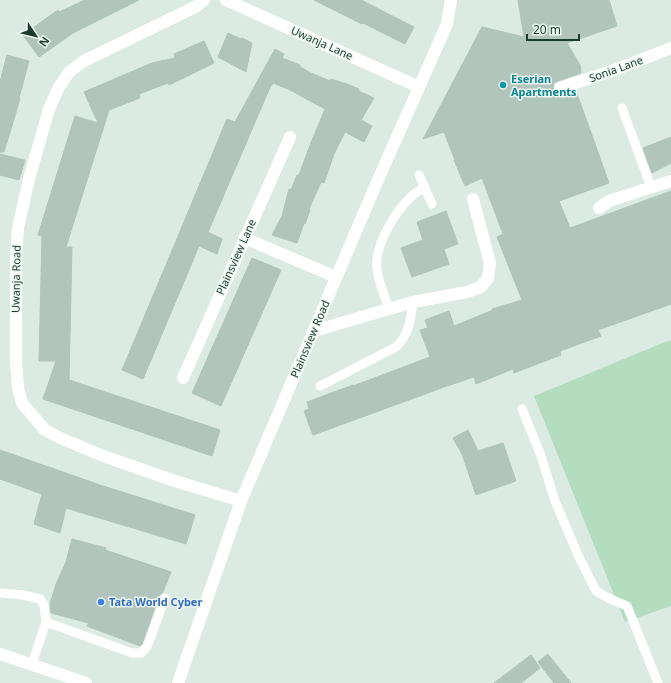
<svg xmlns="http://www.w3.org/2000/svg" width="671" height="683" font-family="'Noto Sans',sans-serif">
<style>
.green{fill:#b3ddbe}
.building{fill:#b1c5bd;stroke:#aec4bb}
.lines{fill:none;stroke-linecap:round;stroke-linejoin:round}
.service{stroke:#fff;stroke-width:9}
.minor{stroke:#fff;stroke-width:12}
.culture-dot{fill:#0f9aa8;stroke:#ecf7f1;stroke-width:1.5}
.shop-dot{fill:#3f7fe0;stroke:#ecf7f1;stroke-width:1.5}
.labels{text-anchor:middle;stroke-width:3;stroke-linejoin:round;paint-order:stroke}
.street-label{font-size:11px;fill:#1d3a32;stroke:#ecf7f1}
.culture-label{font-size:11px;font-weight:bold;fill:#0d838f;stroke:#ecf7f1;text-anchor:start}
.shop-label{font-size:11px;font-weight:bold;fill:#366cbe;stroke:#ecf7f1;text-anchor:start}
</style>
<rect width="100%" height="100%" fill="#dceae4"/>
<!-- green -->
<path class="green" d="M670,340L671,343V606L625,622L534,396Z"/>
<!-- building -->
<g class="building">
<path d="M85,0H139L73,33L39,57L23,35L58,10L59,12Z"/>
<path d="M314,0H361L414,27L405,44L363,23L362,24Z"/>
<path d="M518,0H609L617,26L567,43L580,65L581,73L558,81L554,83L553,87L555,93L559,95L576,91L609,183L559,201L570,228L671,191V304L598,330L601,336L560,351L561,355L514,373L513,369L476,384L474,377L447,386L313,435L304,411L309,409L307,402L353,385V386L430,357L420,330L428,328L425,320L449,311L454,326L493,310L492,309L522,300L497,237L503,234L482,178L465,186L454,160H455L444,132L423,139L482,27L524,37Z"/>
<path d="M228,33L241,39L242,38L252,43L246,72L218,57Z"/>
<path d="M204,41L214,63L169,85L168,83L139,94L140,98L109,110L66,247H72L69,380L220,430L212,456L43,399L56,361H39L42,236L38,235L75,116L98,123L84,92L152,63L175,58L174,54Z"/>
<path d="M275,49L284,54L282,58L300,65V67L311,73L330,81L331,79L347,84L359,89L358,91L374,98L361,120L372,126L364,142L345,132L334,154L324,183L321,182L309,209L310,210L305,224L304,223L297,243L272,235L282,216L289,189L291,190L297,175H299L310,145L325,109L290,90L273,83L272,85H271L208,232L222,239L217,254L199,246L143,379L122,370L227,119L235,122Z"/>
<path d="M7,55L29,61L19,98L20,99L4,152H0V82Z"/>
<path d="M671,137V163L652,173L643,148Z"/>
<path d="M0,154L25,160L19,180L0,175Z"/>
<path d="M446,211L458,244L444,249L449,264L412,277L401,248L423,240L417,222Z"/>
<path d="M252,258L281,270L221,406L192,393Z"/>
<path d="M468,430L478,451L503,443L516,481L476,495L462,454L453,438Z"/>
<path d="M0,450L100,485L195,515L186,544L66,508L60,533L34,524L42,494L0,479Z"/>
<path d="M72,539L106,548L105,550L171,572L163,592L159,596L142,644L140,646L87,626L89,623L51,613L50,604L56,584L66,562Z"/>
<path d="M548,654L571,683H554L538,662Z"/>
<path d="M531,655L540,668L521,683H494Z"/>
</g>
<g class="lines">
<!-- service -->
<g class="service">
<path d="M622,108L651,187"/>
<path d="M419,175L432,204"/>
<path d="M389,309C385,296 378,282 377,268C374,246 396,210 412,196C416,192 420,190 425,187"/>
<path d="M320,386L396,347C409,335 411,319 413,302"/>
<path d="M522,409L541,456L555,501L578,555L596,591L610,599L627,606L658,683"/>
<path d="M0,593L23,595L40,599L44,605L46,622"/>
<path d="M32,664L46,622L132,653H141L147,647L165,598"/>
</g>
<!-- minor -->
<g class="minor">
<path d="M204,0L197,6L84,61L69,72L58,89L49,109L29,179L18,228L16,258V362L18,388L22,403L45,430L60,438L106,457L175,481L241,501"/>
<path d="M226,0L419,87"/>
<path d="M560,88L612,71L671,48"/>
<path d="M599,208L609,201L671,181"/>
<path d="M244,238L336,277"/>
<path d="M314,331L413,302L467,292L481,287L488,278L490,263L473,199"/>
<path d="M183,378L290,137"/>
<path d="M0,654L86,683"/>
<path d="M178,683L241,501L374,189L447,24L451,0"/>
</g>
</g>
<!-- markers -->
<circle class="culture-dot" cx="503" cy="85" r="4"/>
<circle class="shop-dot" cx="101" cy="602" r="4"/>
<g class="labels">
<!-- street labels -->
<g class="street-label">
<text transform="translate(322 43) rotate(24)" y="4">Uwanja Lane</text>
<text transform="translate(616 69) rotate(-20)" y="4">Sonia Lane</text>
<text transform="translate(236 257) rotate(-66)" y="4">Plainsview Lane</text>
<text transform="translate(16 279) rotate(-89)" y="4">Uwanja Road</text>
<text transform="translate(310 339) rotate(-67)" y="4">Plainsview Road</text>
</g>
<!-- culture labels -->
<g class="culture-label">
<text x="511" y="83">Eserian<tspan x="511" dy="13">Apartments</tspan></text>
</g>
<!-- shop labels -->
<g class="shop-label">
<text x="109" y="606">Tata World Cyber</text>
</g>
</g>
<!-- north arrow -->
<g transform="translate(36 36) rotate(125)" stroke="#ecf7f1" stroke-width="3" paint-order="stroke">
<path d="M0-3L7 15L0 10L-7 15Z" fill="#1d3a32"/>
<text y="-6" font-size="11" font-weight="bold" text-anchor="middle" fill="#1d3a32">N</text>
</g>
<!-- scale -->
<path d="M527 34v6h52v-6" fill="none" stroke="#1d3a32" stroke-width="2"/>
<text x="533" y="34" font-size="12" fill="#1d3a32" stroke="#ecf7f1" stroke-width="3" paint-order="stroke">20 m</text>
</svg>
